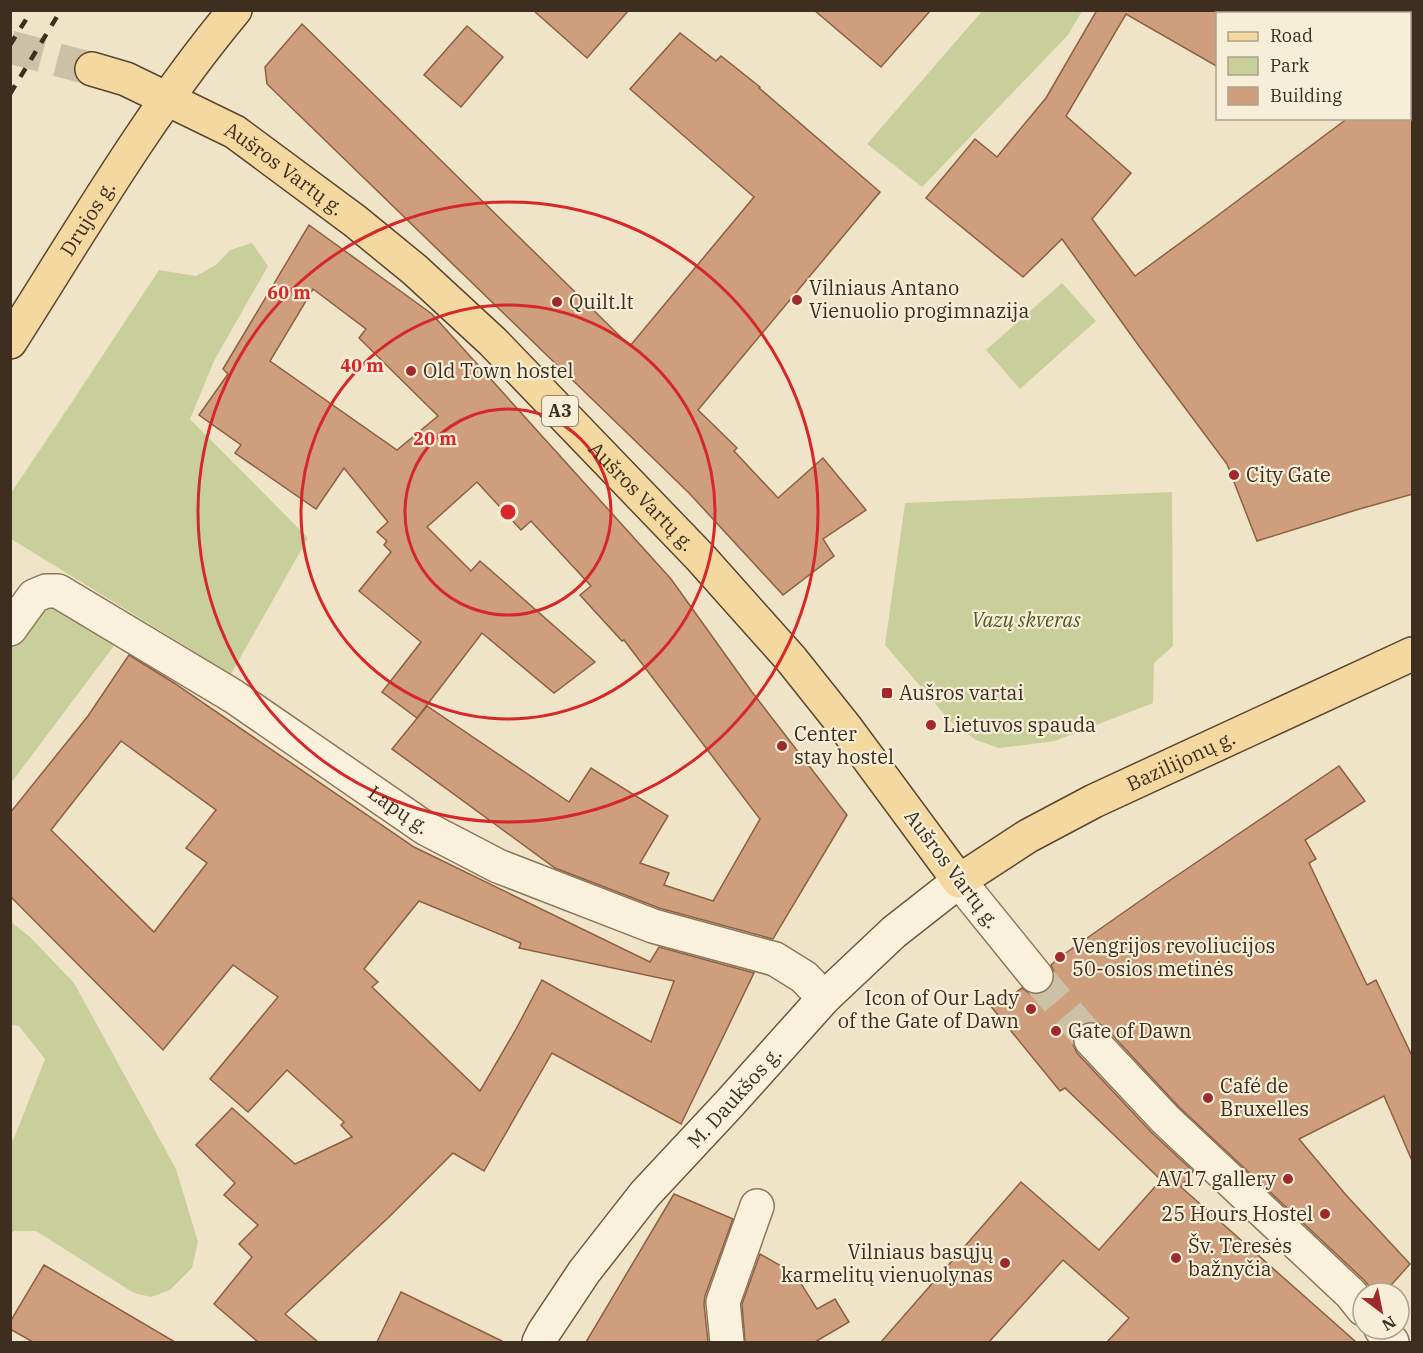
<svg xmlns="http://www.w3.org/2000/svg" width="1423" height="1353" font-family="'IBM Plex Serif',serif">
<style>
.green{fill:#c9cf9b}
.building{fill:#cf9f7d;stroke:#8d5f41;stroke-width:1.5;fill-rule:evenodd}
.lines{fill:none;stroke-linecap:round;stroke-linejoin:round}
.street-tunnel{stroke:#ccc0a6;stroke-width:33;stroke-dasharray:33 16;stroke-linecap:butt}
.primary-tunnel{stroke:#ccc0a6;stroke-width:33;stroke-dasharray:33 16;stroke-linecap:butt}
.street-casing{stroke:#8d765c;stroke-width:36}
.secondary-casing{stroke:#6f573f;stroke-width:36}
.primary-casing{stroke:#5b4430;stroke-width:36}
.street{stroke:#faf1dc;stroke-width:33}
.secondary{stroke:#faf1dc;stroke-width:33}
.primary{stroke:#f3d9a0;stroke-width:33}
.rail{stroke:#3d2e20;stroke-width:4.5;stroke-dasharray:10 10;stroke-linecap:butt}
.ring{fill:none;stroke:#d62828;stroke-width:3}
.poi-dot{fill:#9e2a2b;stroke:#f7eed8;stroke-width:2}
.labels{text-anchor:middle;stroke-width:4.5;stroke-linejoin:round;paint-order:stroke}
.shield{fill:#f7eed8;stroke:#756857;stroke-width:1.5}
.shield-label{font-size:18px;font-weight:bold;fill:#3d2e20}
.street-label{font-size:20px;fill:#3d2e20;stroke:#f7eed8}
.poi-label{font-size:20px;fill:#3d2e20;stroke:#f7eed8;text-anchor:start}
.park-label{font-size:20px;font-style:italic;fill:#4d5a26;stroke:#f7eed8}
.centre{fill:#d62828;stroke:#f7eed8;stroke-width:3}
.ring-label{font-size:18px;text-anchor:middle;font-weight:bold;fill:#d62828;stroke:#f7eed8;stroke-width:4.5;stroke-linejoin:round;paint-order:stroke}
</style>
<rect width="100%" height="100%" fill="#f0e4c8"/>
<!-- green -->
<g class="green">
<path d="M983,10L1082,11L1068,35L922,187L867,144Z"/>
<path d="M252,243L268,266L214,361L190,419L308,538L231,674L11,539V493L72,402L159,270L196,276L216,265L230,250Z"/>
<path d="M1062,283L1096,321L1020,389L986,350Z"/>
<path d="M1172,492L1173,646L1154,663L1153,703L1055,741L999,748L976,740L950,721L885,645L905,503Z"/>
<path d="M54,603L116,643L11,783V649L39,607Z"/>
<path d="M11,922L30,937L74,983L176,1169L198,1242L192,1268L170,1290L151,1297L134,1293L36,1231H14L11,1234V1143L15,1136L45,1059L19,1026L11,1025Z"/>
</g>
<!-- building -->
<g class="building">
<path d="M533,10H629L587,58Z"/>
<path d="M814,10H931L881,67Z"/>
<path d="M1097,10H1218V67L1126,14L1066,116L1131,173L1092,219L1135,276L1217,216L1348,118H1413V494L1356,510L1257,541L1227,464L1144,353L1062,239L1023,277L926,198L975,139L997,157L1046,98Z"/>
<path d="M302,24L630,346L754,197L630,89L680,33L716,61L721,56L760,87L759,88L880,192L698,410L737,448L734,451L778,498L823,458L866,510L823,539L834,556L783,595L689,493L267,84L265,67Z"/>
<path d="M467,26L503,57L461,107L424,75Z"/>
<path d="M309,225L432,314L671,579L752,692L847,815L773,939L659,908L555,868L392,749L427,706L569,802L591,768L668,816L640,863L669,873L664,885L713,901L760,819L624,640L622,641L580,595L591,586L531,521L521,530L477,482L427,527L471,571L480,561L595,662L554,693L482,633L417,718L382,692L421,642L359,591L391,552L384,545L387,541L377,532L388,522L344,468L316,509L235,453L241,445L199,415L228,374L223,369ZM313,289L366,329L359,338L438,416L397,450L270,361Z"/>
<path d="M129,655L174,683L414,847L650,962L659,947L754,973L681,1124L552,1053L484,1171L453,1153L388,1218L285,1314L318,1342H258L214,1304L252,1257L239,1244L258,1225L224,1195L235,1183L196,1145L232,1108L295,1164L352,1137L341,1125L344,1122L287,1070L248,1112L210,1079L278,997L233,965L163,1050L10,896V813L88,716ZM121,741L216,810L186,848L207,863L154,932L51,830ZM419,901L521,943L519,948L674,981L651,1042L542,980L515,1031L480,1091L372,987L378,982L364,969Z"/>
<path d="M1339,766L1365,801L1305,840L1316,859L1309,863L1367,985L1376,980L1413,1058V1163L1384,1096L1299,1139L1346,1195L1410,1264L1384,1293H1375L1364,1280L1179,1107L1105,1027L1096,1022H1086L1079,1026L1073,1034V1044L1077,1053L1152,1133L1193,1171L1181,1187L1356,1342H1107L1129,1318L1063,1260L989,1342H881L1021,1182L1099,1250L1161,1180L1065,1088L1060,1091L989,1004L1015,993L1022,988L1030,994H1040L1047,991L1054,982V972L1051,965L1060,957L1157,889Z"/>
<path d="M674,1194L733,1219L705,1296L704,1304L708,1342H586Z"/>
<path d="M760,1254L795,1274L817,1309L835,1299L849,1322L815,1342H745L742,1304Z"/>
<path d="M44,1265L175,1342H33L10,1329V1322Z"/>
<path d="M401,1292L504,1342H377Z"/>
</g>
<g class="lines">
<!-- street-tunnel -->
<path class="street-tunnel" d="M1036,976L1091,1040"/>
<!-- primary-tunnel -->
<path class="primary-tunnel" d="M10,47L92,69"/>
<defs>
<g id="street">
<path id="s1" d="M10,629L34,596L46,591H58L233,696L425,828L498,866L653,926L775,959L804,977L824,998"/>
<path d="M959,881L1036,976"/>
<path d="M1091,1040L1166,1120L1351,1294L1363,1309"/>
<path d="M1381,1329L1392,1342"/>
<path d="M727,1342L723,1302L757,1206"/>
</g>
<g id="secondary">
<path id="s2" d="M539,1342L544,1332L584,1272L645,1194L729,1104L824,998L894,932L959,881"/>
</g>
<g id="primary">
<path id="s3" d="M92,69L126,79L235,132L355,221L415,270L493,342L700,557L791,659L846,728L959,881L1028,836L1094,801L1412,654"/>
<path id="s4" d="M10,342C82,229 149,113 235,10"/>
</g>
</defs>
<!-- street casing -->
<use href="#street" class="street-casing"/>
<!-- secondary casing -->
<use href="#secondary" class="secondary-casing"/>
<!-- primary casing -->
<use href="#primary" class="primary-casing"/>
<!-- street -->
<use href="#street" class="street"/>
<!-- secondary -->
<use href="#secondary" class="secondary"/>
<!-- primary -->
<use href="#primary" class="primary"/>
<!-- rail -->
<g class="rail">
<path d="M10,45L32,10"/>
<path d="M10,94L61,10"/>
</g>
</g>
<!-- distance rings -->
<g class="ring">
<circle cx="508" cy="512" r="103"/>
<circle cx="508" cy="512" r="207"/>
<circle cx="508" cy="512" r="310"/>
</g>
<!-- markers -->
<g class="poi-dot">
<circle cx="797" cy="300" r="6"/>
<circle cx="557" cy="302" r="6"/>
<circle cx="411" cy="371" r="6"/>
<circle cx="1234" cy="475" r="6"/>
<rect x="881" y="687" width="12" height="12" rx="3"/>
<circle cx="931" cy="725" r="6"/>
<circle cx="782" cy="746" r="6"/>
<circle cx="1060" cy="957" r="6"/>
<circle cx="1031" cy="1009" r="6"/>
<circle cx="1056" cy="1031" r="6"/>
<circle cx="1208" cy="1098" r="6"/>
<circle cx="1288" cy="1179" r="6"/>
<circle cx="1325" cy="1214" r="6"/>
<circle cx="1176" cy="1258" r="6"/>
<circle cx="1005" cy="1263" r="6"/>
</g>
<g class="labels">
<!-- shield labels -->
<rect class="shield" x="542" y="396" width="36" height="30" rx="4.5"/>
<g class="shield-label">
<text x="560" y="417">A3</text>
</g>
<!-- street labels -->
<g class="street-label">
<text dy="7" stroke="none"><textPath href="#s3" startOffset="218">Aušros Vartų g.</textPath></text>
<text dy="7" stroke="none"><textPath href="#s4" startOffset="146">Drujos g.</textPath></text>
<text dy="7" stroke="none"><textPath href="#s3" startOffset="704">Aušros Vartų g.</textPath></text>
<text dy="7" stroke="none"><textPath href="#s3" startOffset="1456">Bazilijonų g.</textPath></text>
<text dy="7" stroke="none"><textPath href="#s1" startOffset="471">Lapų g.</textPath></text>
<text transform="translate(952 869) rotate(53)" y="7">Aušros Vartų g.</text>
<text dy="7" stroke="none"><textPath href="#s2" startOffset="314">M. Daukšos g.</textPath></text>
</g>
<!-- poi labels -->
<g class="poi-label">
<text x="809" y="295">Vilniaus Antano<tspan x="809" dy="23">Vienuolio progimnazija</tspan></text>
<text x="569" y="309">Quilt.lt</text>
<text x="423" y="378">Old Town hostel</text>
<text x="1246" y="482">City Gate</text>
<text x="899" y="700">Aušros vartai</text>
<text x="943" y="732">Lietuvos spauda</text>
<text x="794" y="741">Center<tspan x="794" dy="23">stay hostel</tspan></text>
<text x="1072" y="953">Vengrijos revoliucijos<tspan x="1072" dy="23">50-osios metinės</tspan></text>
<text x="1019" y="1005" text-anchor="end">Icon of Our Lady<tspan x="1019" dy="23">of the Gate of Dawn</tspan></text>
<text x="1068" y="1038">Gate of Dawn</text>
<text x="1220" y="1093">Café de<tspan x="1220" dy="23">Bruxelles</tspan></text>
<text x="1276" y="1186" text-anchor="end">AV17 gallery</text>
<text x="1313" y="1221" text-anchor="end">25 Hours Hostel</text>
<text x="1188" y="1253">Šv. Teresės<tspan x="1188" dy="23">bažnyčia</tspan></text>
<text x="993" y="1259" text-anchor="end">Vilniaus basųjų<tspan x="993" dy="23">karmelitų vienuolynas</tspan></text>
</g>
<!-- park labels -->
<g class="park-label">
<text x="1026" y="627">Vazų skveras</text>
</g>
</g>
<circle cx="508" cy="512" r="9" class="centre"/>
<g class="ring-label">
<text x="289" y="299">60 m</text>
<text x="362" y="372">40 m</text>
<text x="435" y="445">20 m</text>
</g>
<!-- border -->
<rect width="1423" height="1353" fill="none" stroke="#3d2e20" stroke-width="24"/>
<!-- legend -->
<rect x="1216" y="12" width="195" height="108" fill="#f7eed8" stroke="#ada18e" stroke-width="1.5"/>
<rect x="1228" y="32" width="30" height="9" fill="#f3d9a0" stroke="#ada18e" stroke-width="1.5"/>
<text x="1270" y="42" font-size="18" fill="#3d2e20">Road</text>
<rect x="1228" y="57" width="30" height="18" fill="#c9cf9b" stroke="#ada18e" stroke-width="1.5"/>
<text x="1270" y="72" font-size="18" fill="#3d2e20">Park</text>
<rect x="1228" y="87" width="30" height="18" fill="#cf9f7d" stroke="#ada18e" stroke-width="1.5"/>
<text x="1270" y="102" font-size="18" fill="#3d2e20">Building</text>
<!-- north arrow -->
<g transform="translate(1381 1311) rotate(148)"><circle r="28" fill="#f7eed8" stroke="#ada18e" stroke-width="1.5"/>
<path d="M0-4.5L10 22L0 15L-10 22Z" fill="#9e2a2b"/>
<text y="-9" font-size="16" font-weight="bold" text-anchor="middle" fill="#3d2e20">N</text>
</g>
</svg>
